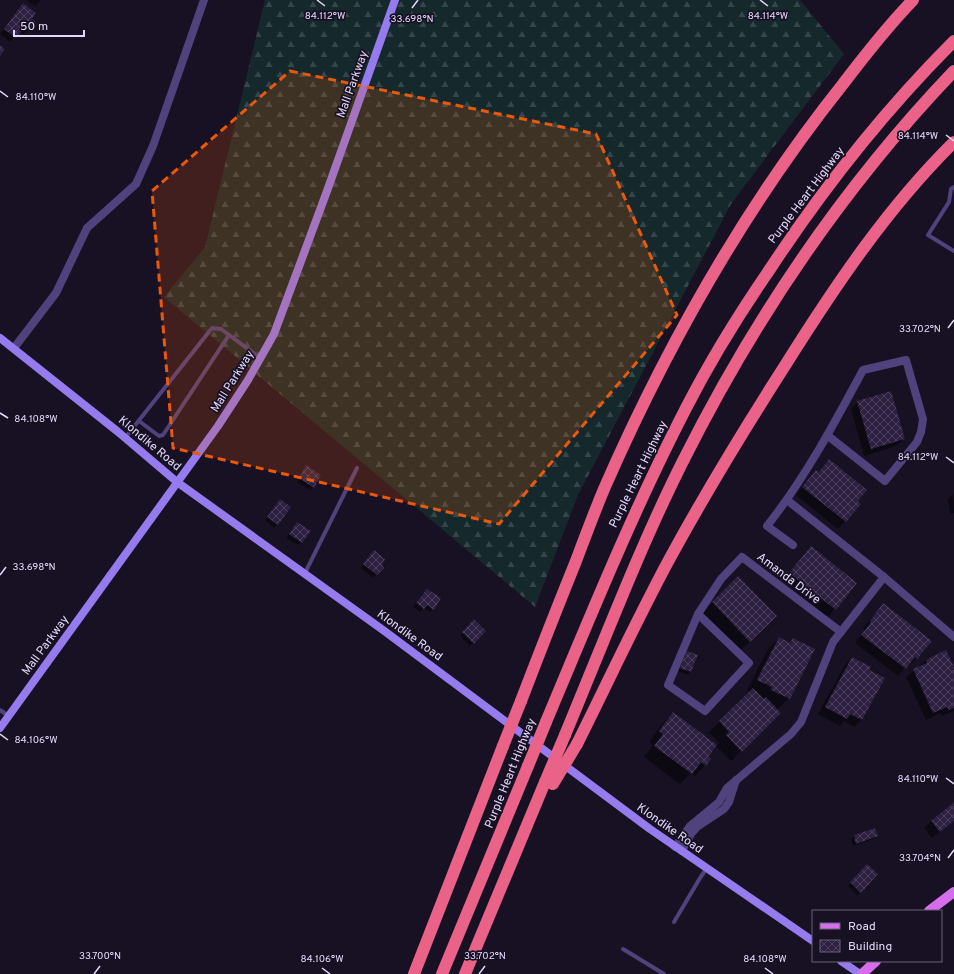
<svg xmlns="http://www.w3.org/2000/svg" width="954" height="974" font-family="Overpass,sans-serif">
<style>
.forest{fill:url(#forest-firs)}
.shadow{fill:#0007}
.building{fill:url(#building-cross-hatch)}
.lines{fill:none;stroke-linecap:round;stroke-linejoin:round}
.lane{stroke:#50427c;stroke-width:4}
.street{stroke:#50427c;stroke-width:8}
.secondary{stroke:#957bee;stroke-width:8}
.primary{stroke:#d66dec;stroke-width:10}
.highway{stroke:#eb6288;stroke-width:12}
.highway-bridge{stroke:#eb6288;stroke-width:12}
.marked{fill:#e8590c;fill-opacity:0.2;stroke:#e8590c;stroke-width:3;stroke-dasharray:8 5;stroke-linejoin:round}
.ticks{fill:none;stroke:#e3d8fa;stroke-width:1.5}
.labels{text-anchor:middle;stroke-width:3.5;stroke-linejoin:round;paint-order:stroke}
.street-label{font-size:12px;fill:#e3d8fa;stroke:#181123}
.ticks-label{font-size:10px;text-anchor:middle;fill:#e3d8fa;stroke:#181123;stroke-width:3.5;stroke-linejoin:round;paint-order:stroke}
</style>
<defs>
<pattern id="forest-firs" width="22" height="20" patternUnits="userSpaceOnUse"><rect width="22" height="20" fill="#15282c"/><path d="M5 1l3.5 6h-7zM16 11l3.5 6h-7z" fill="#37464c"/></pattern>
<pattern id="building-cross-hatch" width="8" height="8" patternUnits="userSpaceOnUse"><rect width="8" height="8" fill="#2d2041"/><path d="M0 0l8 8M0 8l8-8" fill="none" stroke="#4b405d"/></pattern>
</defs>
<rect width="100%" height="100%" fill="#181123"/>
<!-- forest -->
<path class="forest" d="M265,0H800L844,54L731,204L578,495L535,607L164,297L205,247Z"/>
<!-- shadow -->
<g class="shadow">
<path d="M26,0H41L35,6Z"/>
<path d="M23,4L30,19L29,28L24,34L20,31L10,42L0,34Z"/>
<path d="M858,402L904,439L896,446L864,456L851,409Z"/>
<path d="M306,466L313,487L310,490L297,482Z"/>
<path d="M809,478L860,504L838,529L796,495Z"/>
<path d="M953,494L954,513L950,514L948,499Z"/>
<path d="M277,504L289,508L274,528L265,520Z"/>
<path d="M294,527L302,542L298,545L286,538Z"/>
<path d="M811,547L856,584L828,617L783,580Z"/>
<path d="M371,555L383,568L373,578L361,568Z"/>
<path d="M738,577L776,616L739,652L702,613Z"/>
<path d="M424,593L433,609L430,612L424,608L420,612L413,607Z"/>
<path d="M883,605L917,658L910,665L908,664L898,676L855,643L865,630L863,628Z"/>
<path d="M474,621L485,631L470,646L460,636Z"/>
<path d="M779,638L789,644L793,639L789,698L777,710L780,713L731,761L715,745L706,757L705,765L695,776L691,773L680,784L644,757L653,745L649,742L662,724L673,713L717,746L719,743L709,732L750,692L747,690L768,649Z"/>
<path d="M687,652L690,672L687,675L678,671L684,656Z"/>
<path d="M852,658L868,670L883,679L861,720L854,727L844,721L840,726L818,714L845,665Z"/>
<path d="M926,660L954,669V711L942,716L940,713L926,720L906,677Z"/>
<path d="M954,805V821L932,838L924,828L931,821Z"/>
<path d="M874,829L877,836L874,839L853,846L851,839L854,836Z"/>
<path d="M864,868L861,892L857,895L848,886Z"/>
</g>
<!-- building -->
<g class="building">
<path d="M23,3L36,13L32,19L36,22L30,29L25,26L16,38L4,29Z"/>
<path d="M0,45L5,49L0,56Z"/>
<path d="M891,391L905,439L871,449L857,401Z"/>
<path d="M829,459L867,490L858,501L861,504L846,522L802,487L816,470L819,472Z"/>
<path d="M306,465L321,475L314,488L299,478Z"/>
<path d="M280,499L291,507L278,525L267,517Z"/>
<path d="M297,522L311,531L302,543L289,534Z"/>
<path d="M811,546L857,583L836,610L789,573Z"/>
<path d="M374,550L385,559L382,565L384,568L377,575L363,564Z"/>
<path d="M738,576L777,616L750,642L712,602Z"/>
<path d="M427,589L441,598L434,610L427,605L424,609L416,603Z"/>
<path d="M883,603L932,641L917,659L915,657L906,669L861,635L871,622L870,621Z"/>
<path d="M474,619L486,631L474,644L462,632Z"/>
<path d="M779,637L790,643L793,638L815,649L790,699L771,690L772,687L757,680Z"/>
<path d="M946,650L954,667V708L949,710L947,707L933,713L913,669L927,663L926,660Z"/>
<path d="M687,651L698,655L691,672L680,668Z"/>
<path d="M852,657L871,667L869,670L885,678L862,720L850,714L847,719L825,707Z"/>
<path d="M753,688L764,699L766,697L781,713L742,752L726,735L729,732L719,721Z"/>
<path d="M673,712L717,745L708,757L711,759L706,766L701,762L692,774L654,746L663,734L659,731Z"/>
<path d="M954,802V821L940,832L931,821Z"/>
<path d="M875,828L878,836L856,844L854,835Z"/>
<path d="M867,864L878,874L861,893L850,882Z"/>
</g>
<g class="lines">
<!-- lane -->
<g class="lane">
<path d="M954,187L951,189L949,202L928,235L954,251"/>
<path d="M139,421L159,436L163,435L229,335"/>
<path d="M125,438L212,328L221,329L260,358"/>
<path d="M305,573L357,468"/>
<path d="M0,710L9,716"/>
<path d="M674,922L700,878L707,868"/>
<path d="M623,949L664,974"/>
</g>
<!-- street -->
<g class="street">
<path d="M14,348L56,293L87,228L136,184L153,146L204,0"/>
<path d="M787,500L884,577"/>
<path d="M793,545L767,526C805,478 834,424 863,370L906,360L923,419L921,432L917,442L885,481L827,435"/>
<path d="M698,614L749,663L705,711L668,685L698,614L721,579L742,557L841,632"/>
<path d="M675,847L690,826L719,802L727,788L791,734L801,722L833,642L884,577L954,637"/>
<path d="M682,851L691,834L697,827L724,809L729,802L736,780"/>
</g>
<!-- secondary -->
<g class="secondary">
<path d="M0,338L117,431L177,482L383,630L650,829L813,941"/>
<path d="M0,728L218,426L248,380L274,334L327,191L395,0"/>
<path d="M841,961L860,974"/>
</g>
<!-- primary -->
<g class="primary">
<path d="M929,911L954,892"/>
<path d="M862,974L876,961"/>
</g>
<!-- highway -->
<g class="highway">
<path d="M521,701C539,654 557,608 576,561C585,537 594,513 604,489C667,345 745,207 843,84C865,55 888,26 913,0"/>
<path d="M546,722C590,617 633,511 685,410C710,361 739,314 770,269C824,187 885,110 954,41"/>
<path d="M565,735C603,644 638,551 682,463C753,321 844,186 954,71"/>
<path d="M577,744C608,682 637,619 670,558C706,492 745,428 786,364C835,286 888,207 954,142"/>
<path d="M414,974L503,746"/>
<path d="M442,974L528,766"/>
<path d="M465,974L545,782"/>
</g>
<!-- highway-bridge -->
<g class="highway-bridge">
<path d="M503,746L521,701"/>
<path d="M528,766L546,722"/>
<path d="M545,782L565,735"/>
<path d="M553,784L577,744"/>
</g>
</g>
<!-- marked area -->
<path class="marked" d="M290,71L596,134L677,315L499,524L173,448L152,191Z"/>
<!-- ticks -->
<path class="ticks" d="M317,0L325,6M760,0L768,6M412,8L418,0M0,91L8,97M946,135L954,141M948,328L954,320M0,413L8,418M946,457L954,463M0,575L6,567M0,734L8,740M946,778L954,784M948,858L954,850M322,968L330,974M765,968L773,974M94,974L100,966M479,974L485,966"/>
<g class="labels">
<!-- street labels -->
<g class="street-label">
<text transform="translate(352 84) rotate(-70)" y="4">Mall Parkway</text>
<text transform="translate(806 195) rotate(-53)" y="4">Purple Heart Highway</text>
<text transform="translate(232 381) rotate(-58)" y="4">Mall Parkway</text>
<text transform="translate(150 443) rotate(40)" y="4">Klondike Road</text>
<text transform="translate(638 474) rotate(-64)" y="4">Purple Heart Highway</text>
<text transform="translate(789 578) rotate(37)" y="4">Amanda Drive</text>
<text transform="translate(410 635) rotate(36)" y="4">Klondike Road</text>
<text transform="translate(45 645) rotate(-54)" y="4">Mall Parkway</text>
<text transform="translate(510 773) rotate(-68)" y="4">Purple Heart Highway</text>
<text transform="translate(670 828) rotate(35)" y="4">Klondike Road</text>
</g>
</g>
<g class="ticks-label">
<text x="325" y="19">84.112°W</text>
<text x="768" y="19">84.114°W</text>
<text x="412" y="22">33.698°N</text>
<text x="36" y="100">84.110°W</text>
<text x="918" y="139">84.114°W</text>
<text x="920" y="332">33.702°N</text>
<text x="36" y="422">84.108°W</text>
<text x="918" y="460">84.112°W</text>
<text x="34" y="570">33.698°N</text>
<text x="36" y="743">84.106°W</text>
<text x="918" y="782">84.110°W</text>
<text x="920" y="861">33.704°N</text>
<text x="100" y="959">33.700°N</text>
<text x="485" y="959">33.702°N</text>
<text x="322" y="962">84.106°W</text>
<text x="765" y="962">84.108°W</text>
</g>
<!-- legend -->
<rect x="812" y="910" width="130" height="52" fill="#181123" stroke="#696179"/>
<rect x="820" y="923" width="20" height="6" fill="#d66dec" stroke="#696179"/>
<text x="848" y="930" font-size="12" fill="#e3d8fa">Road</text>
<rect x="820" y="940" width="20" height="12" fill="url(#building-cross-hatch)" stroke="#696179"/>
<text x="848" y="950" font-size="12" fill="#e3d8fa">Building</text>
<!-- scale -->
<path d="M14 30v6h70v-6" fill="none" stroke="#e3d8fa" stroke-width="2"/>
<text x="20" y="30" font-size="12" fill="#e3d8fa" stroke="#181123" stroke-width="3" paint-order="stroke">50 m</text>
</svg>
